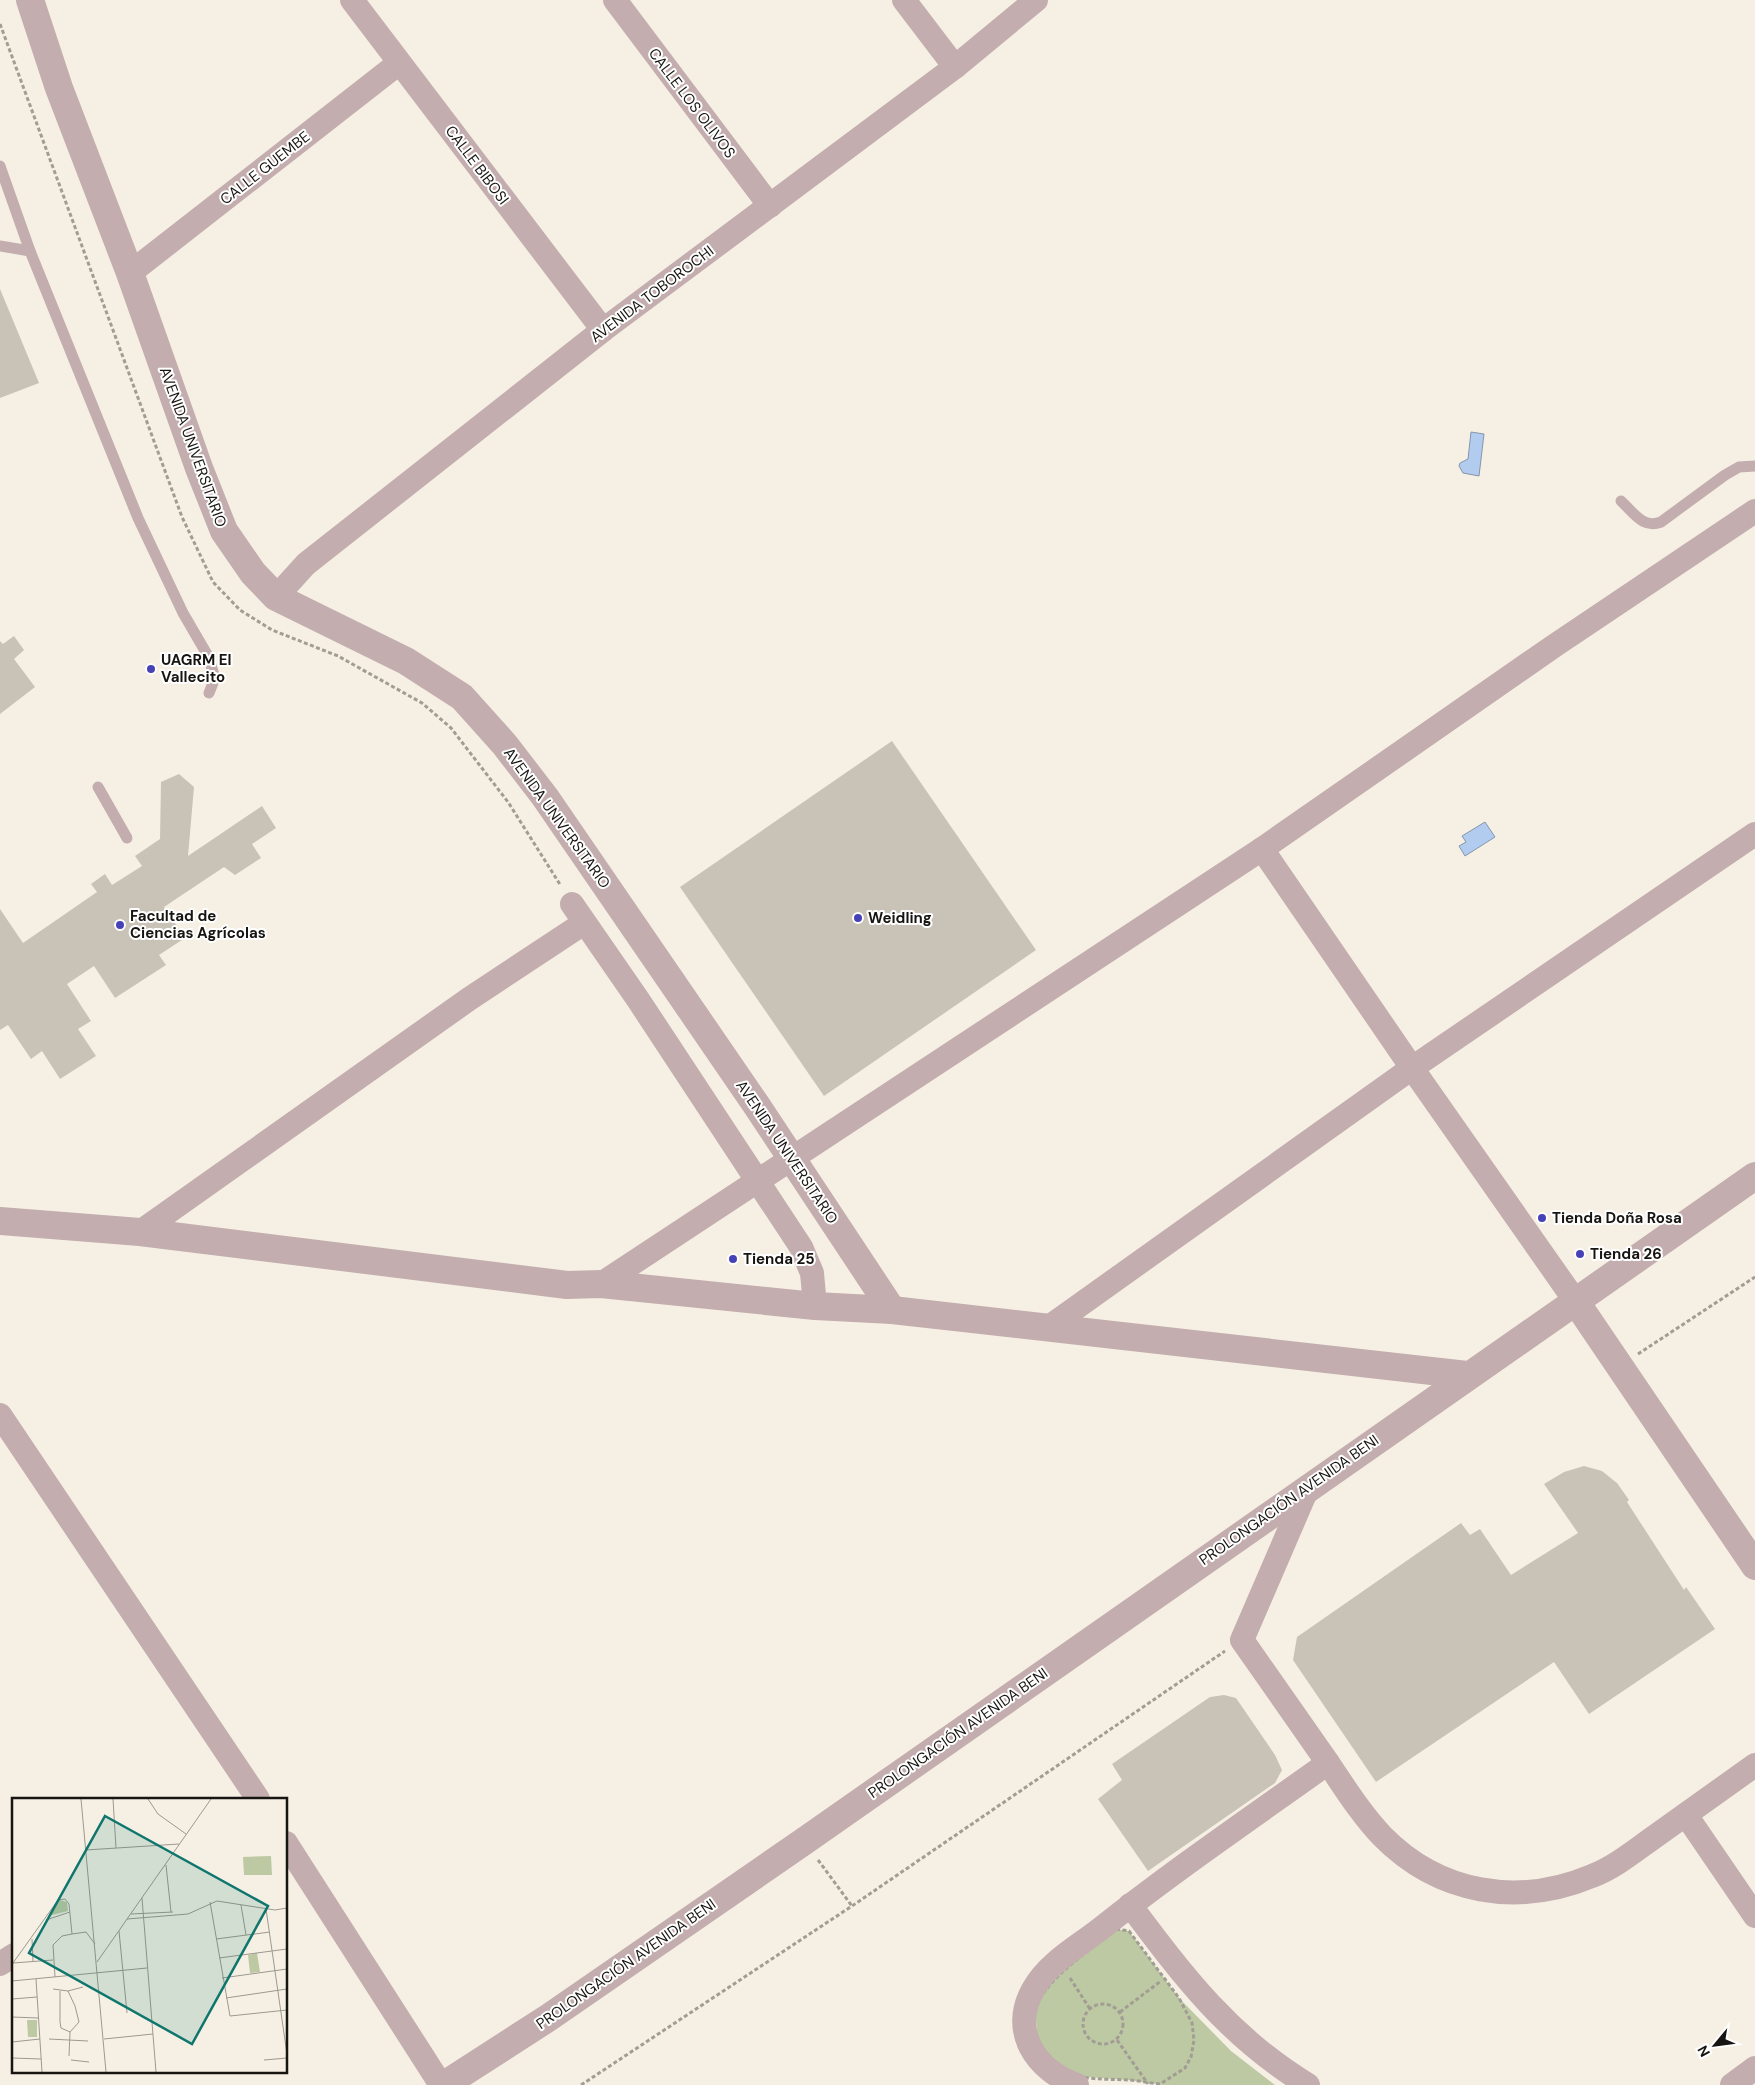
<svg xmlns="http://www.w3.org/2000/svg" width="1755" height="2085" font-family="'DM Sans',sans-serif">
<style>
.green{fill:#bdc9a3}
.water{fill:#b2ccef;stroke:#8495ac}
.building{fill:#c9c2b7}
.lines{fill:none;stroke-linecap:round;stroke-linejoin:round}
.path{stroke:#a19d94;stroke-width:3;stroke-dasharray:4 2.5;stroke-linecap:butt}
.service{stroke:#c3adae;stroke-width:11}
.minor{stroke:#c3adae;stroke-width:24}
.tertiary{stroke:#c3adae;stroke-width:28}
.poi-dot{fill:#4741b7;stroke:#fff;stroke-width:2}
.labels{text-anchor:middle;stroke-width:4;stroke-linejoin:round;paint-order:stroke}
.street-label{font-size:15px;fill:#171511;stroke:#fff}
.poi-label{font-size:15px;font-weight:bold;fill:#171511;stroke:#fff;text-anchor:start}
.inset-road{fill:none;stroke:#9d9890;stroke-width:1}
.view{fill:#0f766e;fill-opacity:0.15;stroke:#0f766e;stroke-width:2.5}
.inset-edge{fill:none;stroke:#171511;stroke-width:2.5}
</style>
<rect width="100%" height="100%" fill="#f6f0e4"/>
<!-- green -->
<path class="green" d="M1116,1929L1129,1931L1179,1998L1231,2051L1275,2085H1163L1128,2080L1075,2076L1059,2068L1038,2044L1035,2007L1043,1991L1070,1965Z"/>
<!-- water -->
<g class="water">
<path d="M1471,432L1484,434L1479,476L1463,473L1459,466L1460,463L1468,459Z"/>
<path d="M1485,822L1495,837L1465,856L1459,846L1466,842L1462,836Z"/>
</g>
<!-- building -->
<g class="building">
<path d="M0,289L39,383L0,398Z"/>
<path d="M14,636L24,650L14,659L35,687L0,714V641L3,644Z"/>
<path d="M892,741L1036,950L824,1096L680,887Z"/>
<path d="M179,774L194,787L188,856L262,806L276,828L252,844L261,858L235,875L224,867L164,907L185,938L159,955L166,965L115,998L94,966L67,984L91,1021L78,1029L96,1056L60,1079L42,1051L31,1059L8,1025L0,1030V909L23,943L97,892L91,884L105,874L112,885L142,866L135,856L160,839L161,782Z"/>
<path d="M1584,1466L1602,1471L1617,1483L1629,1500L1627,1502L1684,1590L1686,1587L1715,1629L1589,1714L1554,1662L1376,1782L1293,1660L1297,1637L1461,1523L1470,1535L1480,1529L1511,1575L1578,1533L1544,1484L1564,1472Z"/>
<path d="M1224,1695L1236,1698L1275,1755L1282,1770L1275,1783L1148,1871L1098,1799L1122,1780L1112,1764L1210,1697Z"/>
</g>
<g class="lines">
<!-- path -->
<g class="path">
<path d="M0,24L182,517L213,582L240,610L272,630L338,656L422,703L451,728L508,802L561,886"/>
<path d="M1638,1354L1755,1277"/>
<path d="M818,1860L852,1906"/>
<path d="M1116,1929L1129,1931L1179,1998L1192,2023L1194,2040L1191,2057L1185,2068L1160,2084C1150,2083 1140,2081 1130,2080C1112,2079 1094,2080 1076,2076C1062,2073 1053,2062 1044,2051C1003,2001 1085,1956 1116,1929Z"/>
<path d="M1070,1978L1090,2009"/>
<circle cx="1103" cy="2024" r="20"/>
<path d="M1120,2012L1161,1981"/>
<path d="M1117,2040L1148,2084"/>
<path d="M581,2085L852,1906L1225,1651"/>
</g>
<!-- service -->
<g class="service">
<path d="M0,166L30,251"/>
<path d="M0,246L30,251L138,518L183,613L208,656L215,678L209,693"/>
<path d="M1621,501C1634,513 1643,529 1661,522L1725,475L1739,467L1755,466"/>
<path d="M98,787L127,838"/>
</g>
<!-- minor -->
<g class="minor">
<path d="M352,0L603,330"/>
<path d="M615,0L770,206"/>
<path d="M904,0L955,67"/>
<path d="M130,273L399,63"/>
<path d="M276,597L306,564L603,330L955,67L1036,0"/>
<path d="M1262,849L1412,1068L1576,1302"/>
<path d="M572,904L639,1001L801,1247L812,1273L815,1306"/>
<path d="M140,1232L469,999L584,923"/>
<path d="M601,1284L1262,849L1554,646L1755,511"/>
<path d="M1049,1327L1412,1068L1755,834"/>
<path d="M0,1415L258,1799"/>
<path d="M1308,1487L1242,1640L1328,1763"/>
<path d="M1686,1815L1755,1916"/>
<path d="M286,1843L441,2085"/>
<path d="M1130,1905C1184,1977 1229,2037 1308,2085"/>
<path d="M0,1964L14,1955"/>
<path d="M1077,2085C1035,2070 1009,2030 1034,1988C1048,1963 1077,1947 1099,1930C1173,1871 1251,1818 1328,1763C1345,1788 1361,1814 1382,1836C1439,1894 1518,1907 1592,1876C1613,1868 1632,1853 1650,1840C1685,1815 1720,1790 1755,1765"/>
<path d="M1732,2085L1755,2068"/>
</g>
<!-- tertiary -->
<g class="tertiary">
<path d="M30,0L59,88L130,273L199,468L224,531L253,573L276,597L406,661L462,697L505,745L545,797L757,1106L892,1310"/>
<path d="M0,1221L140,1232L567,1285L601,1284L815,1306L892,1310L1467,1375"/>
<path d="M1576,1302L1755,1566"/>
<path d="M444,2085L548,2018L803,1842L1755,1176"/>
</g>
</g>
<!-- markers -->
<g class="poi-dot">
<circle cx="151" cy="669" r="5"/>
<circle cx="858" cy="918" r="5"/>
<circle cx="120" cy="925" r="5"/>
<circle cx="1542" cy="1218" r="5"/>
<circle cx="1580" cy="1254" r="5"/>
<circle cx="733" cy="1259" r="5"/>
</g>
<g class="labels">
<!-- street labels -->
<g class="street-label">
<text transform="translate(692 103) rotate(53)" y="5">CALLE LOS OLIVOS</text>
<text transform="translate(477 165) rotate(53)" y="5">CALLE BIBOSI</text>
<text transform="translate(265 168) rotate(-38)" y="5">CALLE GUEMBE</text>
<text transform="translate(652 294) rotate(-37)" y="5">AVENIDA TOBOROCHI</text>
<text transform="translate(193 447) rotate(70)" y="5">AVENIDA UNIVERSITARIO</text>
<text transform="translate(557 818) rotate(54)" y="5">AVENIDA UNIVERSITARIO</text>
<text transform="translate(787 1152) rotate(56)" y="5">AVENIDA UNIVERSITARIO</text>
<text transform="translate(1289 1500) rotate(-35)" y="5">PROLONGACIÓN AVENIDA BENI</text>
<text transform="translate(958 1733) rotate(-35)" y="5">PROLONGACIÓN AVENIDA BENI</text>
<text transform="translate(626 1964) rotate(-35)" y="5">PROLONGACIÓN AVENIDA BENI</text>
</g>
<!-- poi labels -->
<g class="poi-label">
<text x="161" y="665">UAGRM El<tspan x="161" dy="17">Vallecito</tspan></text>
<text x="130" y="921">Facultad de<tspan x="130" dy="17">Ciencias Agrícolas</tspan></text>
<text x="868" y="923">Weidling</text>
<text x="1552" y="1223">Tienda Doña Rosa</text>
<text x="1590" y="1259">Tienda 26</text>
<text x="743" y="1264">Tienda 25</text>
</g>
</g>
<!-- overview -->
<g transform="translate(12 1798)">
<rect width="275" height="275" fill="#f6f0e4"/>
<path d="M259,58L260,77H232L231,59ZM48,102L55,104L56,113L36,118ZM245,155L248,174L238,175L236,157ZM15,222H25V239H16Z" fill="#bdc9a3"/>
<path class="inset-road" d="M69,1L94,274M101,1L104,50M136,1L146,16L174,36M74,52L167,46M154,67L159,114M130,100L144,274M198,104L218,218L275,212M229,107L234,137M254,111L275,256M119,116L161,114M115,121L176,116L205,103L263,112L275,110M34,122L58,114M107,133L115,215M60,136L74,134L83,146M20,141L21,163M204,141L258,134M207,160L275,151M85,164L199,1M1,165L46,102L53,101L57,106L60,136L50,138L41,147L43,179M1,165L41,162M210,180L275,171M24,181L30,274M0,183L135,170M41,191L56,193L63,208L67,224L58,234L57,258M48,193V224L49,230L58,234M56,193L71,189M214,200L275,191M0,201L25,199M0,219L26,220M37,241L76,243M92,241L141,236M0,244L28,241M0,260L29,261M59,262L77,264M252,262L275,260"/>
<path class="view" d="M93,18L256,108L180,246L17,155Z"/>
<rect width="275" height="275" class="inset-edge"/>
</g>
<!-- north arrow -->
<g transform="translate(1715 2045) rotate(241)" stroke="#ffffff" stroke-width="4" paint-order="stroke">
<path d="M0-4L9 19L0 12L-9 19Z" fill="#171511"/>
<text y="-8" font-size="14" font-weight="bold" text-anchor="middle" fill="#171511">N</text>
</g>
</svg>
